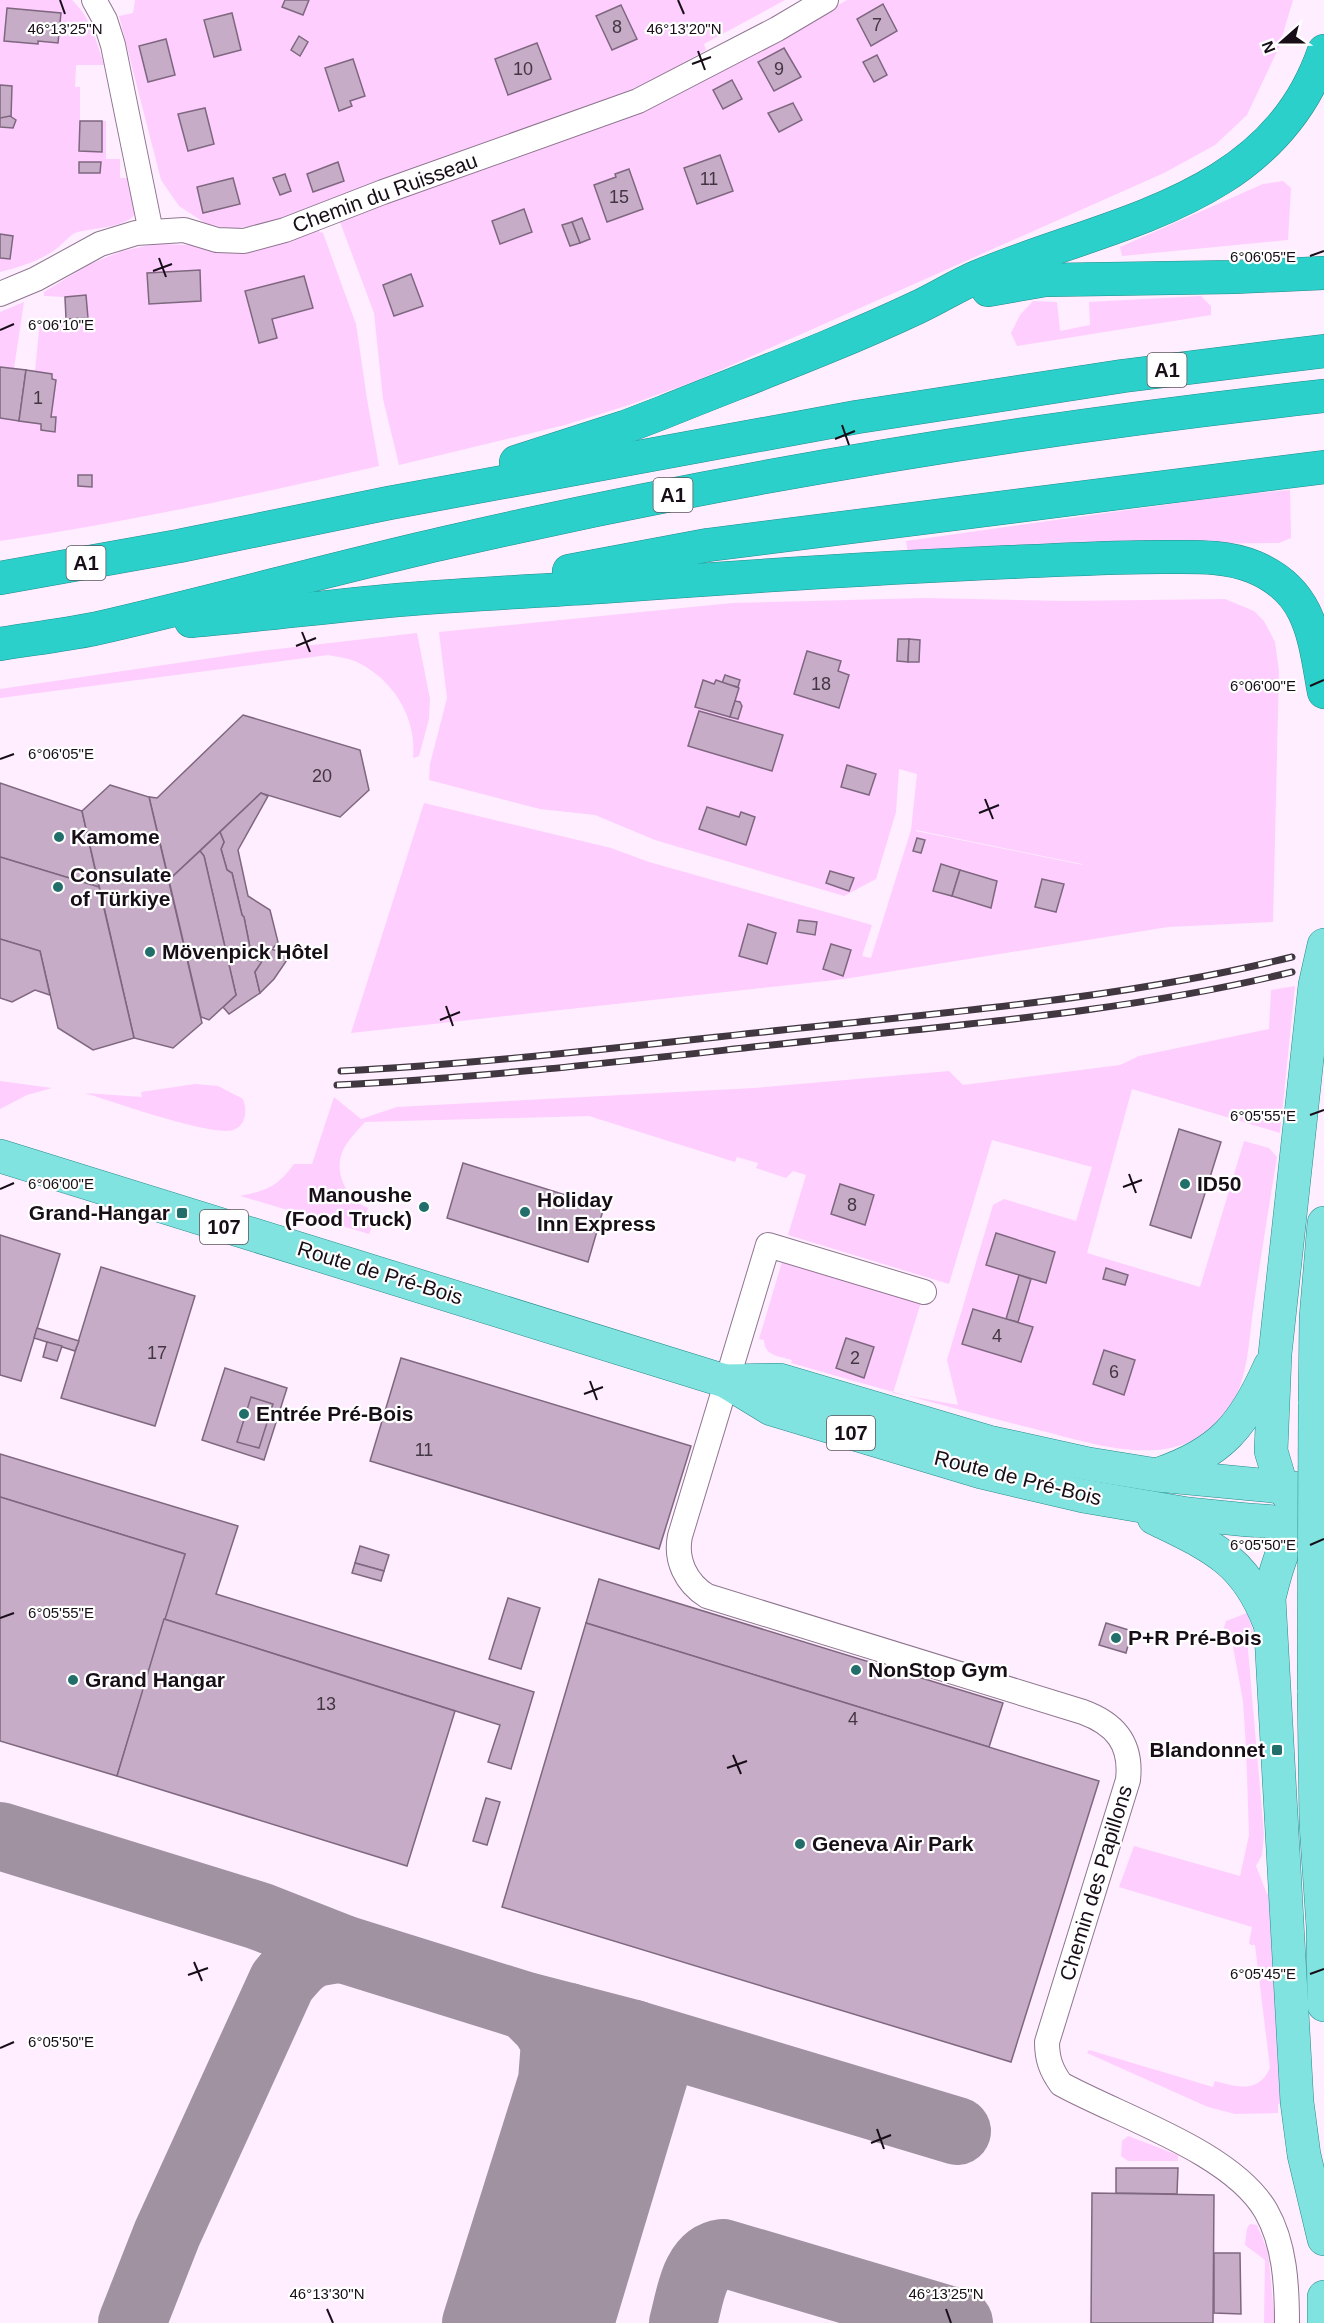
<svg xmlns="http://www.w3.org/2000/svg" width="1324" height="2323" font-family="Arial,sans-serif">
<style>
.green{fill:#feceff;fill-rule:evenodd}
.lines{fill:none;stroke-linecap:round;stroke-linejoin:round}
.taxiway{stroke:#a092a0;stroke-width:68}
.building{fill:#c6acc6;stroke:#7f6780;stroke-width:1.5}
.minor-casing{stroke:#8e768f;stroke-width:26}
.primary-casing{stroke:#248c8c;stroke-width:34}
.motorway-casing{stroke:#248c8c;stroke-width:34}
.minor{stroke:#fff;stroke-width:24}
.primary{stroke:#80e3e0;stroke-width:33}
.motorway{stroke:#2bd0cb;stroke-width:33}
.rail-casing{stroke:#413741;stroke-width:7}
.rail{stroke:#fff;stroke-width:4.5;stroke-dasharray:14;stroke-linecap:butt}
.primary-bridge-casing{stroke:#248c8c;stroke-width:34;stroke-linecap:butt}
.primary-bridge{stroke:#80e3e0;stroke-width:33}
.ticks{fill:none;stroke:#170e17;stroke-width:2}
.poi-dot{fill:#226e6b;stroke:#fff;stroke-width:2}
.labels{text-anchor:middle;stroke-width:4.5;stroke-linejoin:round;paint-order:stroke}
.number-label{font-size:18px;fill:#433643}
.shield{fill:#fff;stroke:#5d565d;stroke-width:1.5}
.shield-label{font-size:20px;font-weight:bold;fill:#170e17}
.street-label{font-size:21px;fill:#170e17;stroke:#fff}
.poi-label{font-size:21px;font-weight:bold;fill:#170e17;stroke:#fff;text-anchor:start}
.ticks-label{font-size:15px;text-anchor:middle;fill:#170e17;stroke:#fff;stroke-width:4.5;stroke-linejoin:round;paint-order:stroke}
</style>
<rect width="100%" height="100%" fill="#fef"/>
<!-- green -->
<g class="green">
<path d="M0,0H72C91,18 96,40 104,65H76L75,87H80V120L106,121V159H120V178H129L135,214C125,228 93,228 78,232C70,234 63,244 56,249C40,261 19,267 0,272Z"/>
<path d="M135,0H785L704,44L706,50L647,84L282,218L259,225L230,229L205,223L179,206L161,180L119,16L133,13Z"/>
<path d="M847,0H1293L1279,47L1247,115L1215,145L1164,173L698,380L629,405L565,425L399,465L383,399L374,313L340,222L452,179L821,15Z"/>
<path d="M1283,181L1291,188L1288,240L1122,256L1120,247L1263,184Z"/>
<path d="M315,230L323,233L356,324L367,399L379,466C253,495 128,522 0,541V312L24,302L14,368L35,371L40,321L66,318L64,297L44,296V292L88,265L122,251L155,244L191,245L225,251Z"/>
<path d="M1201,296L1211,306V315L1017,346L1011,333L1020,315L1033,301L1057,302L1060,331L1090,325L1089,302Z"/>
<path d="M1290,490L1291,538L1279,543L1199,544L908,555L906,541L1235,495Z"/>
<path d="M925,598L1065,601L1225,599L1254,611L1264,621L1275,642L1279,671L1273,922L1168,927L844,979L351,1033L424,803L611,848L649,862L872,925L862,956L871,958L911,830L917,774L899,769L896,812L876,879L844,896L655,840L595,815L540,809L429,780L430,764L447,698L439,632L732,603ZM916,830L1082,864L1083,865L916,831Z"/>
<path d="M417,633L430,699L429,719L419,756L413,758C417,718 394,681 359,663C350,658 338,657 328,655L0,698V689L260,651Z"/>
<path d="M1295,986L1280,1133L1132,1089L1087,1253L1200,1287L1244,1141L1269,1148L1277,1157C1269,1206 1261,1255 1254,1304C1249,1335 1249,1374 1233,1402C1217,1430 1189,1448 1156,1450C1113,1453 1069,1437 1027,1427C948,1407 870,1386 791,1363L792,1360C779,1356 764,1356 764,1340L759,1339L782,1262L790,1259L922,1299L893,1393L958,1405L947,1360L993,1205L1004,1199L1076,1221L1092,1167L992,1140L949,1284L788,1235L806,1175L793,1171L786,1178L756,1168L758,1163L737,1157L735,1162L589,1116L365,1122C358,1130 349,1139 344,1148C332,1171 346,1198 368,1208L366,1213L376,1216L369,1234L240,1196C268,1190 277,1187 294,1164H312L334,1097L361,1119L397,1107L754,1088L949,1071L963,1085L1120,1065L1139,1056L1269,1029L1271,990Z"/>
<path d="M0,1081L52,1088L27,1095L0,1109Z"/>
<path d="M195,1084L218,1086L243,1099C247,1110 247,1125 233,1130C212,1137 111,1101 85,1093L142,1097L141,1092Z"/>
<path d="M1247,1613L1255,1637L1247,1638L1264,1835L1262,1855L1256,1866L1267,1894L1271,1895L1281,2104H1278V2113L1235,2114L1208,2107L1087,2053L1089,2050L1213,2087L1215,2081C1237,2087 1258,2094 1270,2068L1255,1945H1251L1249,1943L1252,1927L1119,1887L1134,1846L1240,1876L1249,1835L1246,1747L1243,1701L1231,1636L1223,1631L1226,1621Z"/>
<path d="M1128,2136L1178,2155V2161H1128L1121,2156L1122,2141Z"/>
<path d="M1250,2224L1257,2225L1268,2252L1275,2323H1264L1265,2260L1245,2245L1247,2228Z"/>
</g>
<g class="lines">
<!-- taxiway -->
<g class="taxiway">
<path d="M0,1836L259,1916L343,1949L526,2006L634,2034L649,2050L656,2070L580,2323"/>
<path d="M634,2034L957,2131"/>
<path d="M132,2323L167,2234L282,1982C304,1955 309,1952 343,1949"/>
<path d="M476,2323L552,2081L555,2042L545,2025L526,2006"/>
<path d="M529,2323L601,2086C604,2050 597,2039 569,2017"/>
<path d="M683,2323C690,2299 693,2257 723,2253L959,2323"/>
</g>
</g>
<!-- building -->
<g class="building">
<path d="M285,0H309L303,15L282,7Z"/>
<path d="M883,4L897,31L871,46L857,19Z"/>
<path d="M621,5L637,39L612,50L596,16Z"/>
<path d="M7,8L61,13L58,43L38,41V44L4,41Z"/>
<path d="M232,13L241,50L214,57L204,20Z"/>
<path d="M299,36L308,42L300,56L291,50Z"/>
<path d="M166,39L175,75L148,82L139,46Z"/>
<path d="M537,43L551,79L508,95L495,59Z"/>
<path d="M784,48L801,77L774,91L758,62Z"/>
<path d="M877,55L887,75L874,82L863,62Z"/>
<path d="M353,59L365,96L350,101L352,106L339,111L325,68Z"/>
<path d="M732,80L742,99L723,109L713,90Z"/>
<path d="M0,85L12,86L11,118H0Z"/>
<path d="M793,103L802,120L779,132L768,113Z"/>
<path d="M205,108L214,144L188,151L178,114Z"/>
<path d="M10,116L16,120L13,128L0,127V118Z"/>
<path d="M80,121H102V152L79,151Z"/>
<path d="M720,155L733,191L697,204L684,168Z"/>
<path d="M79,162H101L100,173H79Z"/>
<path d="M338,162L344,181L313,192L307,174Z"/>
<path d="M629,169L643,209L607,222L594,185L616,177L615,174Z"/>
<path d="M285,174L291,191L280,195L273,178Z"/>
<path d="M233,178L240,204L203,213L197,187Z"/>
<path d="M524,209L532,232L500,244L492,221Z"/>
<path d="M582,218L590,239L580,243L572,222Z"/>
<path d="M572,222L580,243L570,246L562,225Z"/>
<path d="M0,234L13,236L10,259L0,258Z"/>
<path d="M200,270L201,301L149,304L147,273Z"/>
<path d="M411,274L423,306L394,316L383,285Z"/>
<path d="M304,276L313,308L272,319L277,338L259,343L245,291Z"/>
<path d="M86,295L88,318L66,319L65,297Z"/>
<path d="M0,367L26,370L19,421L0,418Z"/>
<path d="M26,370L52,374V379L56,380L51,417H56L55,432L41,430V424L19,421Z"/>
<path d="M78,475H92V487L78,486Z"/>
<path d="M898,639H909L908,662L897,661Z"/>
<path d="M909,639L920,640L919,662H908Z"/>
<path d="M807,651L841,661L838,671L849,675L839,708L794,694Z"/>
<path d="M725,675L740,680L738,687L722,683Z"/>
<path d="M703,680L714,684L716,680L739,688L730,717L695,707Z"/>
<path d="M735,701L740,702L742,706L738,719L730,717Z"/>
<path d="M699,711L783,735L772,771L688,746Z"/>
<path d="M243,715L360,750L369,790L340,817L261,793L173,876L167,872L149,797L157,798Z"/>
<path d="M847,765L876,774L869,795L841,787Z"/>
<path d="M0,783L82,811L99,887L0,857Z"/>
<path d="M110,785L149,797L202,1023L173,1048L134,1038L82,811Z"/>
<path d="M261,793L268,796L238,850L248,896L270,910L278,942L262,962L252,958L244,917L242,915L232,873L227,870L221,849L224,842L220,832Z"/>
<path d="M707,807L739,817L741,812L755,817L746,845L699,829Z"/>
<path d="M220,832L224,842L221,849L227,870L232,873L242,915L244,917L252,958L262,962L255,972L260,993L229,1014L223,1007L236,995L204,856L200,851Z"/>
<path d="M917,838L925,840L921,853L913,851Z"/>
<path d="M200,851L204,856L236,995L209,1020L201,1017L167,872L173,876Z"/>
<path d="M0,857L99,887L134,1038L93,1050L58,1028L40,951L0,939Z"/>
<path d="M941,864L960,870L952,896L933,891Z"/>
<path d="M960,870L997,881L991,908L952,896Z"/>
<path d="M830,871L854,878L849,891L826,883Z"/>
<path d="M1042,879L1064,884L1056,912L1035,907Z"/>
<path d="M799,920L817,922L815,935L797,932Z"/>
<path d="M748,924L776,933L767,964L739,956Z"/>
<path d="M0,939L40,951L50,995L35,990L12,1002L0,998Z"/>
<path d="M831,944L851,950L843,976L823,969Z"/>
<path d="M270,949L291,954L274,979L260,993L255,972Z"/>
<path d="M1179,1129L1221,1142L1191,1238L1150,1225Z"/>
<path d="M463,1163L604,1207L588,1262L447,1218Z"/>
<path d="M840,1184L874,1195L865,1225L831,1214Z"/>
<path d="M996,1233L1055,1252L1046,1283L986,1265Z"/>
<path d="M0,1235L60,1254L21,1381L0,1375Z"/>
<path d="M101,1267L195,1296L155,1426L61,1398Z"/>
<path d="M1106,1268L1128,1275L1125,1285L1103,1279Z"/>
<path d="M1019,1275L1031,1279L1018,1322L1006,1319Z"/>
<path d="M973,1309L1033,1327L1021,1362L962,1344Z"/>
<path d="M37,1328L79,1341L75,1351L34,1338Z"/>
<path d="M846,1338L874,1347L864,1378L836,1368Z"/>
<path d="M47,1342L62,1346L57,1361L43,1357Z"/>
<path d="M1104,1350L1135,1360L1124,1395L1093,1384Z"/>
<path d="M401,1358L691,1446L659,1549L370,1461Z"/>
<path d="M225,1368L287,1388L264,1460L202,1440Z"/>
<path d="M251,1397L273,1404L259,1448L237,1442Z"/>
<path d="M0,1454L238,1526L216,1594L534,1692L511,1769L488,1762L500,1725L164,1619L185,1554L0,1497Z"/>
<path d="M0,1497L185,1554L117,1776L0,1741Z"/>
<path d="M360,1546L389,1555L384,1571L355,1563Z"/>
<path d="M355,1563L384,1571L381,1581L352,1573Z"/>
<path d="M599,1579L1003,1703L989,1747L586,1623Z"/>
<path d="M508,1598L540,1608L521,1669L489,1659Z"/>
<path d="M164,1619L455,1711L407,1866L117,1776Z"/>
<path d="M586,1623L1099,1781L1011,2062L502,1907Z"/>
<path d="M1106,1623L1132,1631L1126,1653L1099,1645Z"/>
<path d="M486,1798L500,1802L487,1845L473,1841Z"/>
<path d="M1116,2168H1178L1177,2194L1116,2193Z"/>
<path d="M1092,2193L1214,2195L1213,2323H1091Z"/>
<path d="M1214,2253H1240L1241,2314L1214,2313Z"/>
</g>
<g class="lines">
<defs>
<g id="minor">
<path d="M94,0L105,20L113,45L151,232"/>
<path d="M0,294L36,279L100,244L136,233L184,230L217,240L244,241L285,230L383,192L638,101L777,29L826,0"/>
<path d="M924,1292L768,1245L680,1536C675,1560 686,1583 707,1596L1083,1712C1116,1724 1132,1744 1128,1780L1047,2042C1047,2059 1051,2070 1061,2084C1121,2117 1232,2152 1266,2211C1285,2244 1287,2286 1287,2323"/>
</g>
<g id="primary">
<path d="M0,1156L725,1381L771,1409L981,1472L1083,1496L1188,1514L1248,1520L1324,1525"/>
<path d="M725,1381L780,1380L989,1442L1089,1464L1157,1475L1324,1491"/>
<path d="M1315,1404L1316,1318L1324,1223"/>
<path d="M1159,1474C1221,1453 1244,1425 1270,1366"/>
<path d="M1295,1502L1282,1488L1271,1451L1275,1354L1315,985L1324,945"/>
<path d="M1312,1511C1286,1529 1276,1569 1269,1598L1297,2102L1304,2155L1324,2239"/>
<path d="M1154,1518C1211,1546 1245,1559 1269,1622"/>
<path d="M1314,1690L1316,1824L1323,1927L1324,2005"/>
<path d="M1324,2323V2297"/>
</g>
<g id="motorway">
<path d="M988,290L1045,280L1234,277L1324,273"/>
<path d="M516,462L625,427L664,412C748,378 833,347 916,308C936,299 956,286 977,277C1106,222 1271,205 1324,51"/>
<path d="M569,571L708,545L1324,467"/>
<path d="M0,578L179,546L389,503L857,417L1123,376L1324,351"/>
<path d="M191,621C264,615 337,605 411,599C474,594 537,591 600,587C737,577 873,568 1010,562C1061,560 1112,557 1163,557C1193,557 1225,555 1254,567C1312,591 1314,638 1324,692"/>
<path d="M0,644C31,639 63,635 94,629C213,602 330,569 449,542C737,476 1030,428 1324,396"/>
</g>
</defs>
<!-- minor casing -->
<use href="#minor" class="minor-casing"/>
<!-- primary casing -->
<use href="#primary" class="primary-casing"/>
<!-- motorway casing -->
<use href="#motorway" class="motorway-casing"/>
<!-- minor -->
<use href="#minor" class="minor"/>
<!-- primary -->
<use href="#primary" class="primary"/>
<!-- motorway -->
<use href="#motorway" class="motorway"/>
<defs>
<g id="rail">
<path d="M341,1071C498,1063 655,1043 811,1027C972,1010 1134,996 1292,957"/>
<path d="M337,1085C498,1077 658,1057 818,1040C977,1023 1137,1010 1292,972"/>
</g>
</defs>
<!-- rail casing -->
<use href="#rail" class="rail-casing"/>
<!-- rail -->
<use href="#rail" class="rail"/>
<defs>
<path id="primary-bridge" d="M1314,1690L1315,1404"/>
</defs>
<!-- primary-bridge casing -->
<use href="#primary-bridge" class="primary-bridge-casing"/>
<!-- primary-bridge -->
<use href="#primary-bridge" class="primary-bridge"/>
</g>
<!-- ticks -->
<path class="ticks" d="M60,0L65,14M678,0L684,14M698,51L705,70M692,64L711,57M1310,256L1324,251M159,258L166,277M153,271L172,264M0,330L14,324M842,425L849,445M835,439L855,431M302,632L310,652M296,646L316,638M1310,686L1324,680M0,759L14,754M985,799L993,819M979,813L999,805M446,1006L453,1026M440,1020L460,1012M1310,1115L1324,1110M1129,1174L1136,1193M1123,1187L1142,1180M0,1189L14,1183M590,1381L597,1400M584,1394L603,1387M1310,1545L1324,1539M0,1618L14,1613M733,1755L741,1774M727,1768L747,1761M194,1962L202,1981M1310,1974L1324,1969M188,1975L208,1968M0,2048L14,2042M877,2129L884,2149M871,2143L891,2135M327,2309L333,2323M946,2309L951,2323"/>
<!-- markers -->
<g class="poi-dot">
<circle cx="59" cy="837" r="6"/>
<circle cx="58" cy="887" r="6"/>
<circle cx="150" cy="952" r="6"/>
<circle cx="1185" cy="1184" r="6"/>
<circle cx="424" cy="1207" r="6"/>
<circle cx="525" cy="1212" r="6"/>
<rect x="176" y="1207" width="12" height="12" rx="3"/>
<circle cx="244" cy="1414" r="6"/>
<circle cx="1116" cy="1638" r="6"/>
<circle cx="856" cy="1670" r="6"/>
<circle cx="73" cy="1680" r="6"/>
<rect x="1271" y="1744" width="12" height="12" rx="3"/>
<circle cx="800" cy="1844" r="6"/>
</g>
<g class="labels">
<!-- number labels -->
<g class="number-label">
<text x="877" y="31">7</text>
<text x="617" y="33">8</text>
<text x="523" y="75">10</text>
<text x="779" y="75">9</text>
<text x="709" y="185">11</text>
<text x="619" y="203">15</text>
<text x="38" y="404">1</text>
<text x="821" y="690">18</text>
<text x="322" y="782">20</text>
<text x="852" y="1211">8</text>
<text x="997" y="1342">4</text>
<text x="157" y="1359">17</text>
<text x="855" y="1364">2</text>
<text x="1114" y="1378">6</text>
<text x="424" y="1456">11</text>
<text x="326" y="1710">13</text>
<text x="853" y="1725">4</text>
</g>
<!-- shield labels -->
<g class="shield">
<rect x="1147.5" y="353" width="39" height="34" rx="4.5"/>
<rect x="653.5" y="478" width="39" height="34" rx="4.5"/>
<rect x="66.5" y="546" width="39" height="34" rx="4.5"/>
<rect x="200" y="1210" width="48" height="34" rx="4.5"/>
<rect x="827" y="1416" width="48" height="34" rx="4.5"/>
</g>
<g class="shield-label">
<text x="1167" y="377">A1</text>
<text x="673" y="502">A1</text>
<text x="86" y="570">A1</text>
<text x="224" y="1234">107</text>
<text x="851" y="1440">107</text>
</g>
<!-- street labels -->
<g class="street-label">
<text transform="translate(385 193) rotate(-20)" y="7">Chemin du Ruisseau</text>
<text transform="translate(380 1273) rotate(17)" y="7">Route de Pré-Bois</text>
<text transform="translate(1018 1478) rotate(14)" y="7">Route de Pré-Bois</text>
<text transform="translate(1096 1883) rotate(-73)" y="7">Chemin des Papillons</text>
</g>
<!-- poi labels -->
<g class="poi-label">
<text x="71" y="844">Kamome</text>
<text x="70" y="882">Consulate<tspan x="70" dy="24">of Türkiye</tspan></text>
<text x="162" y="959">Mövenpick Hôtel</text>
<text x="1197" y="1191">ID50</text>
<text x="412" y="1202" text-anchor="end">Manoushe<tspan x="412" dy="24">(Food Truck)</tspan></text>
<text x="537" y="1207">Holiday<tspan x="537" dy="24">Inn Express</tspan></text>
<text x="170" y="1220" text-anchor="end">Grand-Hangar</text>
<text x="256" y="1421">Entrée Pré-Bois</text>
<text x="1128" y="1645">P+R Pré-Bois</text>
<text x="868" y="1677">NonStop Gym</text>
<text x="85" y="1687">Grand Hangar</text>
<text x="1265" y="1757" text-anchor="end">Blandonnet</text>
<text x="812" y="1851">Geneva Air Park</text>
</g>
</g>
<g class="ticks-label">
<text x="65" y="34">46°13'25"N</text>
<text x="684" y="34">46°13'20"N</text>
<text x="1263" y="262">6°06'05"E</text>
<text x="61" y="330">6°06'10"E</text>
<text x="1263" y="691">6°06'00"E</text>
<text x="61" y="759">6°06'05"E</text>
<text x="1263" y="1121">6°05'55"E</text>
<text x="61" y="1189">6°06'00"E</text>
<text x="1263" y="1550">6°05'50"E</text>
<text x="61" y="1618">6°05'55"E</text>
<text x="1263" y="1979">6°05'45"E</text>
<text x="61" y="2047">6°05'50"E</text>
<text x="327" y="2299">46°13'30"N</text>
<text x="946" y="2299">46°13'25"N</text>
</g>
<!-- north arrow -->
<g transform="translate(1282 42) rotate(249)" stroke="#ffffff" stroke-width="4.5" paint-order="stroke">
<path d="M0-4.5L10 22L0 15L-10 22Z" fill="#170e17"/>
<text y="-9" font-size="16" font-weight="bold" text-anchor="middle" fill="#170e17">N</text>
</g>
</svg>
